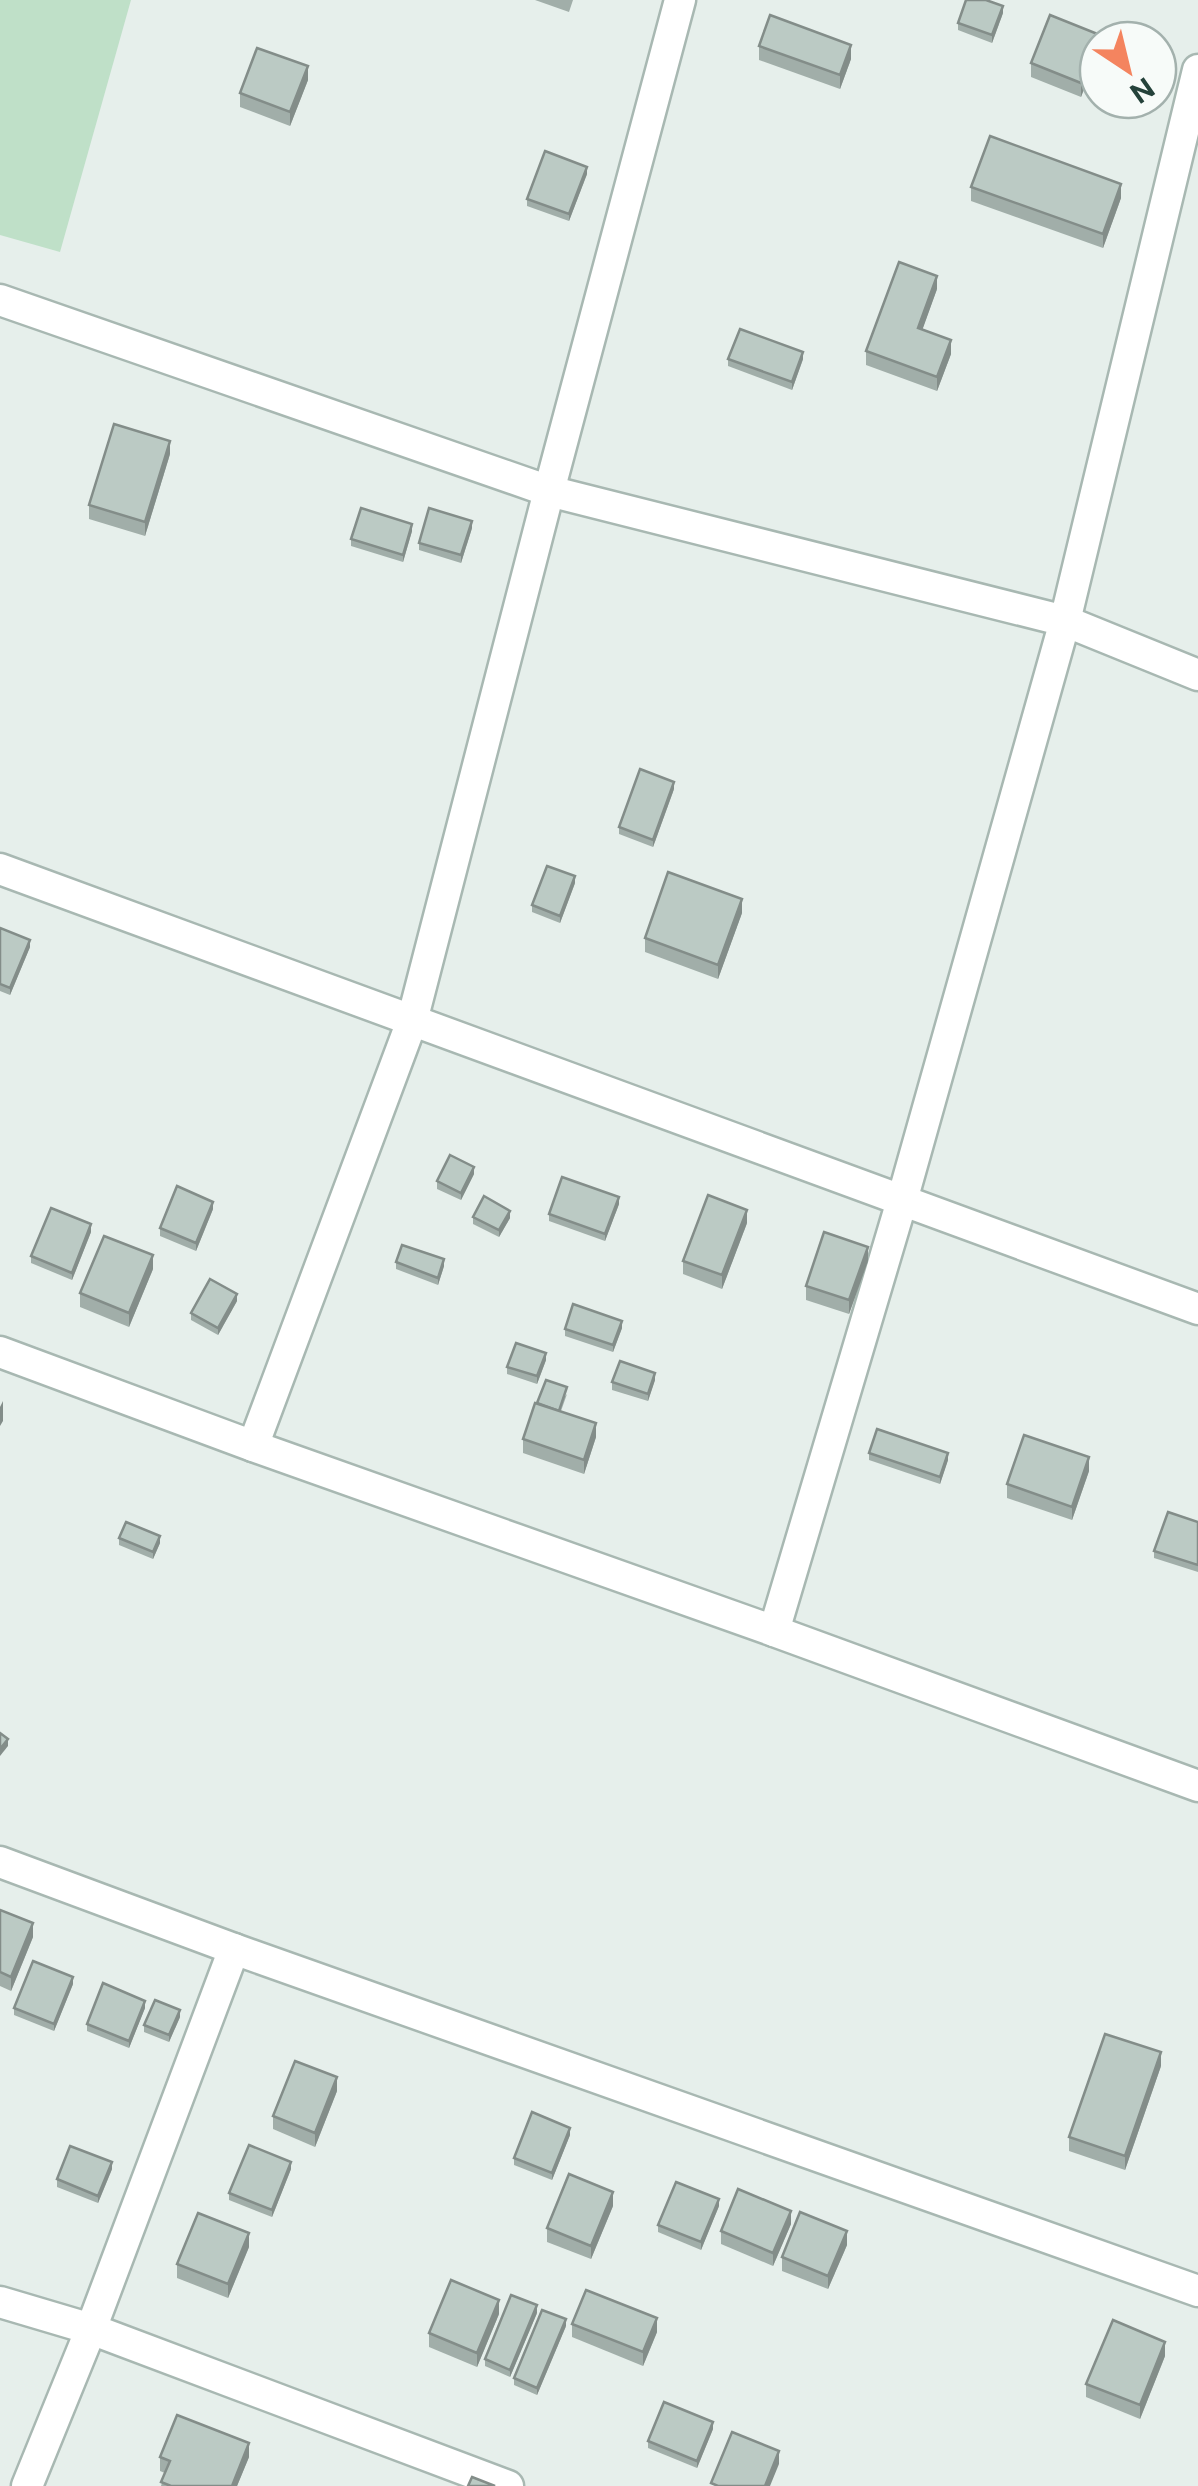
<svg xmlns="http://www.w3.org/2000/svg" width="1198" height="2486" font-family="'Public Sans',sans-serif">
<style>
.green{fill:#bfe0c8}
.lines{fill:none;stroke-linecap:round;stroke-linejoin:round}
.street-casing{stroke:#a8b8b2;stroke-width:35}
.street{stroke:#fff;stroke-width:30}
.wall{fill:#a1aea9}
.shaded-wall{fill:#838d89}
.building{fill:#bbcac4;stroke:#838d89;stroke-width:2.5}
</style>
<rect width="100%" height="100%" fill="#e6efeb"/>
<!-- green -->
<path class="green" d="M0,0H131L60,252L0,235Z"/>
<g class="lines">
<defs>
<g id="street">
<path d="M0,300L549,491L1065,621L1198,675"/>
<path d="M0,869L1198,1309"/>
<path d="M0,1352L253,1446L774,1631L1198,1786"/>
<path d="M253,1446L412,1021L549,491L680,0"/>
<path d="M774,1631L901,1204L1065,621L1198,70"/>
<path d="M0,1862L234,1949L1198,2291"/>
<path d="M0,2302L91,2329L508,2486"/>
<path d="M27,2486L91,2329L234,1949"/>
</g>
</defs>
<!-- street casing -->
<use href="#street" class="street-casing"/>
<!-- street -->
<use href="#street" class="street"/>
</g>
<!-- wall -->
<g class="wall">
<path d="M535,0H573L569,12Z"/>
<path d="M1003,13L992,43L958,30V23Z"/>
<path d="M1100,40L1081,97L1031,77V63Z"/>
<path d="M759,46L851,59L840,89L759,60Z"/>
<path d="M308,80L290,126L240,107V93Z"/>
<path d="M587,174L569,221L527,206V199Z"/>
<path d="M971,187L1121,198L1103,248L971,201Z"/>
<path d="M937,289L922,330L951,354L937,391L866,365V351Z"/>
<path d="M728,359H803L792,390L728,366Z"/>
<path d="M170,454L145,536L89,519V505Z"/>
<path d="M472,528L461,563L419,550V543Z"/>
<path d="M412,531L403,562L351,546V539Z"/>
<path d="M674,789L653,847L619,834V827Z"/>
<path d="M575,883L560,923L532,912V905Z"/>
<path d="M742,913L718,979L645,952V938Z"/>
<path d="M0,928L30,947L10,995L0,991Z"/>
<path d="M474,1174L461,1200L437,1189V1181Z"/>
<path d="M619,1204L605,1241L549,1221V1214Z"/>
<path d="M213,1209L196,1251L160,1236V1228Z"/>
<path d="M473,1217L510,1218L499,1237L473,1224Z"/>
<path d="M747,1223L722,1289L683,1274V1261Z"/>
<path d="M91,1232L72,1280L31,1263V1256Z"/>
<path d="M868,1261L849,1314L806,1300V1286Z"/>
<path d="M396,1262L444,1266L438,1285L396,1269Z"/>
<path d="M153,1269L129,1327L80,1307V1293Z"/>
<path d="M237,1301L218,1335L191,1320V1313Z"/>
<path d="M622,1328L613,1352L565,1336V1329Z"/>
<path d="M546,1360L537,1384L507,1374V1367Z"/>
<path d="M655,1380L648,1401L612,1390V1382Z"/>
<path d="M567,1394L561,1411L596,1437L584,1474L523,1453V1439Z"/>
<path d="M869,1453L948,1460L940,1484L869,1460Z"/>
<path d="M1089,1471L1072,1520L1007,1498V1484Z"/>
<path d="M1198,1522V1572L1154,1558V1551Z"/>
<path d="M119,1538L160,1543L153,1559L119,1545Z"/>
<path d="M0,1910L33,1937L11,1991L0,1986Z"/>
<path d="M73,1984L54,2031L14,2015V2008Z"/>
<path d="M145,2008L129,2048L87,2031V2024Z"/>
<path d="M180,2017L169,2042L144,2032V2025Z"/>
<path d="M1161,2066L1125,2170L1069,2151V2137Z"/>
<path d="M337,2091L315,2147L273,2129V2116Z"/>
<path d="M570,2135L552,2180L514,2165V2158Z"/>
<path d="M112,2169L98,2203L57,2187V2179Z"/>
<path d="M291,2169L272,2217L229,2200V2193Z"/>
<path d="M613,2206L591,2259L547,2242V2228Z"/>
<path d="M719,2206L701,2250L658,2232V2225Z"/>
<path d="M791,2224L773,2266L721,2244V2231Z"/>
<path d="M847,2245L828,2289L782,2271V2257Z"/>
<path d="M249,2247L228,2298L177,2278V2264Z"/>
<path d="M537,2313L510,2377L485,2366V2359Z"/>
<path d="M499,2314L477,2367L429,2347V2333Z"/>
<path d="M572,2324L657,2332L643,2366L572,2337Z"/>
<path d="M566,2326L537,2395L514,2385V2378Z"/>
<path d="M1165,2356L1140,2419L1086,2397V2384Z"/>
<path d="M713,2429L697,2468L648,2448V2441Z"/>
<path d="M160,2457H249L237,2486H161L165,2473L160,2471Z"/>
</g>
<!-- shaded-wall -->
<g class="shaded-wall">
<path d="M1003,6V13L992,43V35Z"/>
<path d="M1098,40V54L1081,97V83Z"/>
<path d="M851,45V59L840,89V75Z"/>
<path d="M308,66V80L290,126V112Z"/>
<path d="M587,167V174L569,221V214Z"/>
<path d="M1121,184V198L1103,248V234Z"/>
<path d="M937,276V289L918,342V328Z"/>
<path d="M951,340V354L937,391V377Z"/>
<path d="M803,352V359L792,390V382Z"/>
<path d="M170,441V454L145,536V522Z"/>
<path d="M472,521V528L461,563V555Z"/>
<path d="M412,524V531L403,562V555Z"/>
<path d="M674,782V789L653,847V840Z"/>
<path d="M575,876V883L560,923V916Z"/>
<path d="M742,899V913L718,979V965Z"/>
<path d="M30,940V947L10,995V988Z"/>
<path d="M474,1167V1174L461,1200V1193Z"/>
<path d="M619,1197V1204L605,1241V1234Z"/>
<path d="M213,1202V1209L196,1251V1243Z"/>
<path d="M747,1210V1223L722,1289V1275Z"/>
<path d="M510,1211V1218L499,1237V1230Z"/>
<path d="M91,1224V1232L72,1280V1273Z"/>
<path d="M868,1247V1261L849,1314V1300Z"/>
<path d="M153,1255V1269L129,1327V1313Z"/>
<path d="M444,1259V1266L438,1285V1278Z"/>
<path d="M237,1294V1301L218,1335V1328Z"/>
<path d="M622,1321V1328L613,1352V1345Z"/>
<path d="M546,1353V1360L537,1384V1376Z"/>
<path d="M655,1373V1380L648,1401V1394Z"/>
<path d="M3,1401V1421L0,1426V1407Z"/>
<path d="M596,1423V1437L584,1474V1460Z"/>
<path d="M948,1453V1460L940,1484V1477Z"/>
<path d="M1089,1457V1471L1072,1520V1507Z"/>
<path d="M160,1536V1543L153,1559V1552Z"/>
<path d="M8,1739V1746L0,1756V1749Z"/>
<path d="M33,1923V1937L11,1991V1977Z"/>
<path d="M73,1977V1984L54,2031V2024Z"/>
<path d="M145,2001V2008L129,2048V2041Z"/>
<path d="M180,2010V2017L169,2042V2035Z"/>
<path d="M1161,2052V2066L1125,2170V2156Z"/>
<path d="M337,2077V2091L315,2147V2133Z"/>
<path d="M570,2128V2135L552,2180V2173Z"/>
<path d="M112,2162V2169L98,2203V2196Z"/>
<path d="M291,2162V2169L272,2217V2210Z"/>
<path d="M613,2192V2206L591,2259V2246Z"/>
<path d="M719,2199V2206L701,2250V2242Z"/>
<path d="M791,2211V2224L773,2266V2253Z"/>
<path d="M847,2231V2245L828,2289V2276Z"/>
<path d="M249,2233V2247L228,2298V2284Z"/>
<path d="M499,2300V2314L477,2367V2353Z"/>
<path d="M537,2305V2313L510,2377V2370Z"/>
<path d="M657,2318V2332L643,2366V2352Z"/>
<path d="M566,2319V2326L537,2395V2388Z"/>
<path d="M1165,2342V2356L1140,2419V2405Z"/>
<path d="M713,2422V2429L697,2468V2461Z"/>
<path d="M249,2443V2457L237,2486H232Z"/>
<path d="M779,2451V2464L770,2486H765Z"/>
</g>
<!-- building -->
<g class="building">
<path d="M966,0H986L1003,6L992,35L958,23Z"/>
<path d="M770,15L851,45L840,75L759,46Z"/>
<path d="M1050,15L1100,35L1081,83L1031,63Z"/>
<path d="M257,48L308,66L290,112L240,93Z"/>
<path d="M990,136L1121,184L1103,234L971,187Z"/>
<path d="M545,151L587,167L569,214L527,199Z"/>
<path d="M899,262L937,276L918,328L951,340L937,377L866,351Z"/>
<path d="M740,329L803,352L792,382L728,359Z"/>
<path d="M114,424L170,441L145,522L89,505Z"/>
<path d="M361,508L412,524L403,555L351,539Z"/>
<path d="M429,508L472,521L461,555L419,543Z"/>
<path d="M640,769L674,782L653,840L619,827Z"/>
<path d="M547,866L575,876L560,916L532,905Z"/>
<path d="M668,872L742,899L718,965L645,938Z"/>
<path d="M0,928L30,940L10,988L0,984Z"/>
<path d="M450,1155L474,1167L461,1193L437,1181Z"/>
<path d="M562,1177L619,1197L605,1234L549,1214Z"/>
<path d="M177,1186L213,1202L196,1243L160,1228Z"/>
<path d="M708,1195L747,1210L722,1275L683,1261Z"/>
<path d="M484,1196L510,1211L499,1230L473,1217Z"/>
<path d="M51,1208L91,1224L72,1273L31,1256Z"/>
<path d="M824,1232L868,1247L849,1300L806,1286Z"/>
<path d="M104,1236L153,1255L129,1313L80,1293Z"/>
<path d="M402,1245L444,1259L438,1278L396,1262Z"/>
<path d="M210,1279L237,1294L218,1328L191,1313Z"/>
<path d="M573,1304L622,1321L613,1345L565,1329Z"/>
<path d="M516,1343L546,1353L537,1376L507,1367Z"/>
<path d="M620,1361L655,1373L648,1394L612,1382Z"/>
<path d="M546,1380L567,1387L559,1411L537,1403Z"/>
<path d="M535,1403L596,1423L584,1460L523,1439Z"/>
<path d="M877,1429L948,1453L940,1477L869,1453Z"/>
<path d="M1024,1435L1089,1457L1072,1507L1007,1484Z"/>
<path d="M1168,1512L1198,1522V1565L1154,1551Z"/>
<path d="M126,1522L160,1536L153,1552L119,1538Z"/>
<path d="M0,1733L8,1739L0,1749Z"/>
<path d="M0,1910L33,1923L11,1977L0,1972Z"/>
<path d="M33,1961L73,1977L54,2024L14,2008Z"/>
<path d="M103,1983L145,2001L129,2041L87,2024Z"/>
<path d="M155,2000L180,2010L169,2035L144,2025Z"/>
<path d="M1105,2034L1161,2052L1125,2156L1069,2137Z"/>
<path d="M295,2061L337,2077L315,2133L273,2116Z"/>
<path d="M532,2112L570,2128L552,2173L514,2158Z"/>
<path d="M249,2145L291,2162L272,2210L229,2193Z"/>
<path d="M70,2146L112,2162L98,2196L57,2179Z"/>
<path d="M569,2174L613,2192L591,2246L547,2228Z"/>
<path d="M676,2182L719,2199L701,2242L658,2225Z"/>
<path d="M738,2189L791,2211L773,2253L721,2231Z"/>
<path d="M800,2212L847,2231L828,2276L782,2257Z"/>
<path d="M198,2213L249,2233L228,2284L177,2264Z"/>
<path d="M451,2280L499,2300L477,2353L429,2333Z"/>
<path d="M586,2290L657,2318L643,2352L572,2324Z"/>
<path d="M511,2295L537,2305L510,2370L485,2359Z"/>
<path d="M542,2310L566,2319L537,2388L514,2378Z"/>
<path d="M1113,2320L1165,2342L1140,2405L1086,2384Z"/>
<path d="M664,2402L713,2422L697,2461L648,2441Z"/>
<path d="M177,2415L249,2443L232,2486H171L161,2482L170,2461L160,2457Z"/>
<path d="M732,2432L779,2451L765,2486H718L711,2483Z"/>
<path d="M472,2477L495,2486H468Z"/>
</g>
<!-- north arrow -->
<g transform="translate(1128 70) rotate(145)"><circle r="48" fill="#f7fbf9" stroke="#a3b1ad" stroke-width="2.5"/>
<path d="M0-8L18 38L0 25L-18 38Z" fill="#f4845f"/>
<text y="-15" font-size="28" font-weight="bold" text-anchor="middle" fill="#24423a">N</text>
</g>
</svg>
